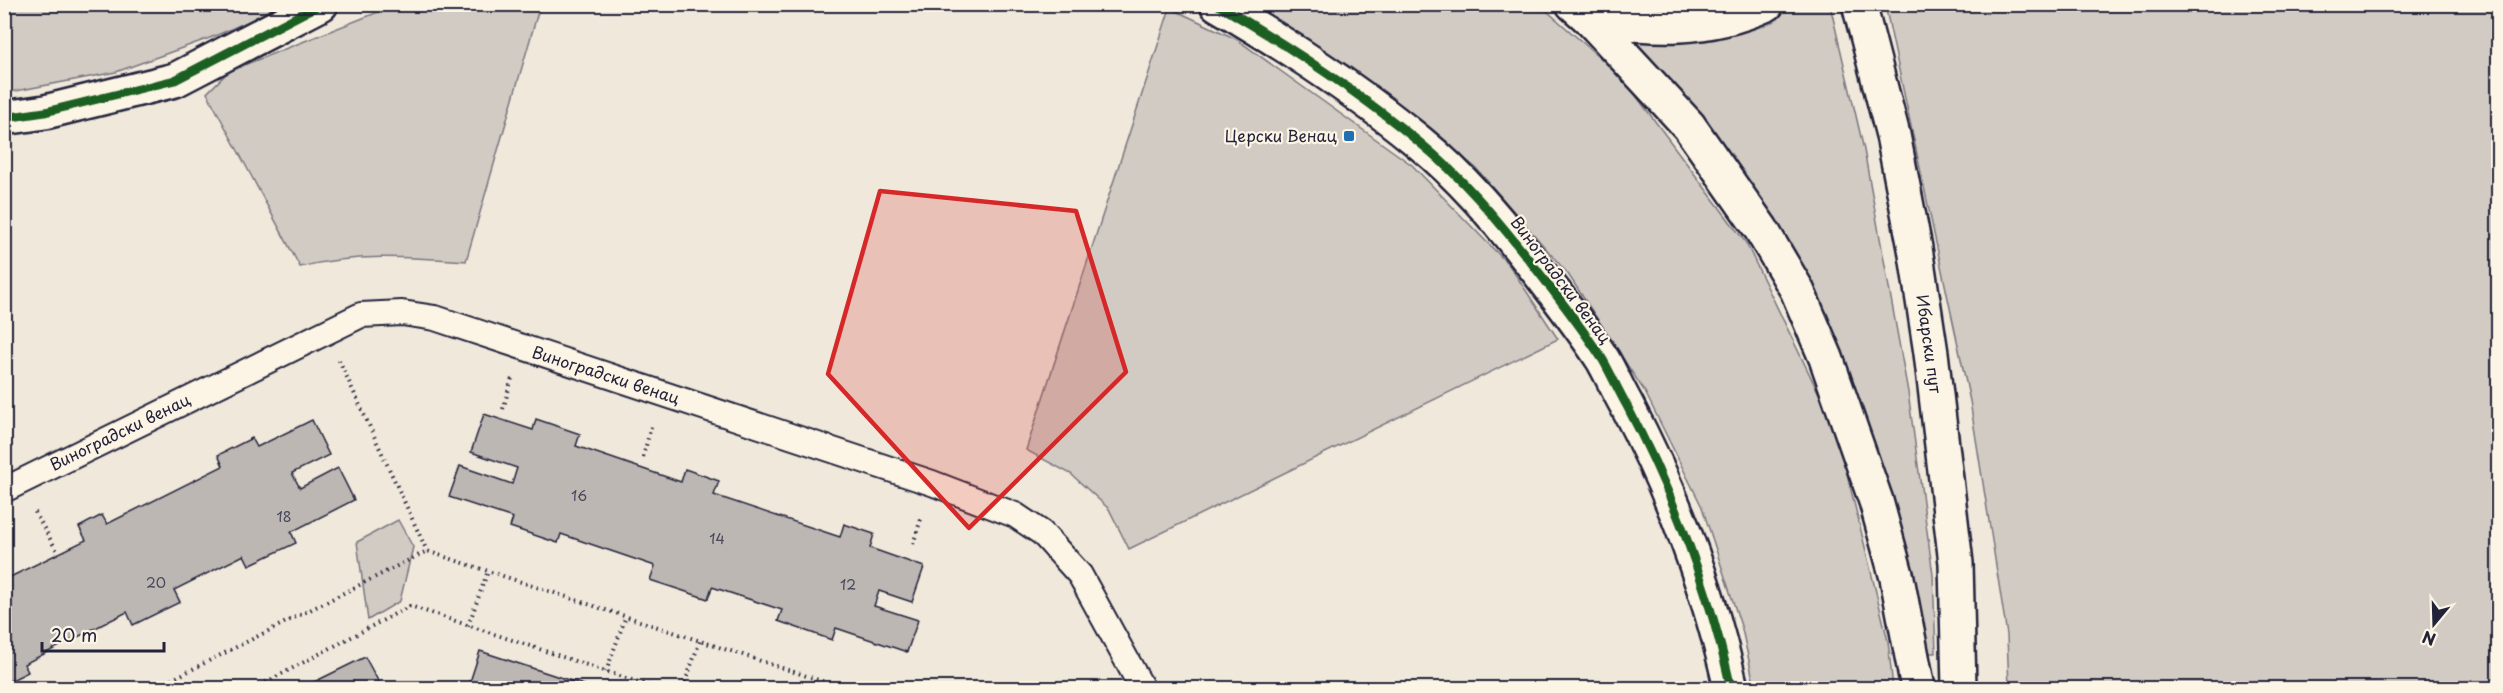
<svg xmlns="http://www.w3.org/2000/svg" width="2503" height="693" font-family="'Playpen Sans',sans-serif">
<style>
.green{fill:#d1cbc3;stroke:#7a767f;stroke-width:1.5}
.building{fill:#bcb7b3;stroke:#22223b;stroke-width:1.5}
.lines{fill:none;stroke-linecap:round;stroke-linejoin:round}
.lane-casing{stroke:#22223b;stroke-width:28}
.secondary-casing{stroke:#22223b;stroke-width:38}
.primary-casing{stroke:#22223b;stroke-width:38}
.path{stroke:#22223b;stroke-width:4;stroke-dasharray:1.5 4.5;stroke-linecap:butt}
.lane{stroke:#fcf5e5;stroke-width:24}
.secondary{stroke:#fcf5e5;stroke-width:33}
.primary{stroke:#fcf5e5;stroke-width:33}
.cycleway-casing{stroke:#fcf5e5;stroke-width:13}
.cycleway{stroke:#1b5e20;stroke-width:9}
.marked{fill:#d62828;fill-opacity:0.2;stroke:#d62828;stroke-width:4.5;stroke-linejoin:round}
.poi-dot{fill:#1f6fb2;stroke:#fcf5e5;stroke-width:2}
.labels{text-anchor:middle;stroke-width:4.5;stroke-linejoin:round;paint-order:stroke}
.number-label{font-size:14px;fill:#484759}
.poi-label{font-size:16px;fill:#22223b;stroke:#fcf5e5;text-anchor:end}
.street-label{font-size:16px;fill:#22223b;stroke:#fcf5e5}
</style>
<rect width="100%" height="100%" fill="#efe8db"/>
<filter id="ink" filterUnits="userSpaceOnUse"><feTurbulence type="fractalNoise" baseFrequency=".0167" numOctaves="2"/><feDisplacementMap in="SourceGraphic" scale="12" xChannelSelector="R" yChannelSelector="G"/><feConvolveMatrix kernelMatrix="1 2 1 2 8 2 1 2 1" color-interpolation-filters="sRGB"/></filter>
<g filter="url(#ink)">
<!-- green -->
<g class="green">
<path d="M5,5H285L215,36L116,72L5,93Z"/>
<path d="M396,5H540L466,261C409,257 355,253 300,267L207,93L229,71Z"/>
<path d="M1248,5H1540L1622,77L1746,243L1836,429L1888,641L1893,688H1755L1742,629L1702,507L1645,392L1568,274L1476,168L1349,66Z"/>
<path d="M1646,5H1703L1676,11Z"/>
<path d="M1789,5H1830L1864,150L1908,392L1933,575L1936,653H1922L1862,424L1625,36L1754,20Z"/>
<path d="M1885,5H2498V688H2009L2007,635L1970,401Z"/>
<path d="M1170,8L1236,39L1412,165L1509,265L1558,339L1129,549L1109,509L1071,474L1026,450Z"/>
<path d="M398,520L413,547L400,601L368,620L357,542Z"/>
</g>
<!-- building -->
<g class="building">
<path d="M484,414L533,430L536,419L580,434L576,446L681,482L685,469L719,481L714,495L840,537L844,524L874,534L870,548L924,567L912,602L879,591L874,606L918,620L907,652L836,628L832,640L778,621L782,610L712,587L708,599L650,580L655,566L561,534L558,543L510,527L513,518L449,497L460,466L512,484L517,468L471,452Z"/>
<path d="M312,420L329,455L292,473L300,488L338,468L354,500L291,532L296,543L249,565L244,555L174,590L180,602L133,625L127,612L24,664L28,672L4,684V580L86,540L79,527L102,515L107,524L223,466L218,455L252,438L257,447Z"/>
<path d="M480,651L593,688H468Z"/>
<path d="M365,657L382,688H302Z"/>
</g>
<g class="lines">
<defs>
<path id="lane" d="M4,490L361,315L402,313L435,318L932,483L1015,515L1042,533L1080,575L1142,688"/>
<g id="secondary">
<path d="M1217,4C1287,45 1356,90 1419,142C1461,176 1497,219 1530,261C1555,293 1581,326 1603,360C1611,374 1618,390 1626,404C1673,493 1709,590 1731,688"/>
<path d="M1573,4L1590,19"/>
<path d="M4,118L45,112L175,80L321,4"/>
</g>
<g id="primary">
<path d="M1859,4L1893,135L1915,248L1931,353L1956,563L1959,688"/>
<path d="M1590,19L1689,126L1761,229L1797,290L1826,358L1876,501L1897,578L1918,688"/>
<path d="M1590,19C1655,27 1705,32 1767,4"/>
</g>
</defs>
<!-- lane casing -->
<use href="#lane" class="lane-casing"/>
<!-- secondary casing -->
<use href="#secondary" class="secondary-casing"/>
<!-- primary casing -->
<use href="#primary" class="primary-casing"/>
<!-- path -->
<g class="path">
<path d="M339,360L427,551"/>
<path d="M503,409L512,378"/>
<path d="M643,457L652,423"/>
<path d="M35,512L57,551"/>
<path d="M913,544L922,516"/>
<path d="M468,626L488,571"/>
<path d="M606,672L626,616"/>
<path d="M155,688L427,551L843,688"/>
<path d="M255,688L410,606L656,688"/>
<path d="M683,688L700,641"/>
</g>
<!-- lane -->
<use href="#lane" class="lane"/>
<!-- secondary -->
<use href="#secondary" class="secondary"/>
<!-- primary -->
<use href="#primary" class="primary"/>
<defs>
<g id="cycleway">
<path d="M1217,4C1287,45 1356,90 1419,142C1461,176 1497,219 1530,261C1555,293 1581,326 1603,360C1611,374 1618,390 1626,404C1673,493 1709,590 1731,688"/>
<path d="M4,118L45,112L175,80L321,4"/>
</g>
</defs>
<!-- cycleway casing -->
<use href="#cycleway" class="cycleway-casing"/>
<!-- cycleway -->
<use href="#cycleway" class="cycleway"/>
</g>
</g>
<!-- marked area -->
<path class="marked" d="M880,191L1076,211L1126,372L969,528L828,374Z"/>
<!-- markers -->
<rect class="poi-dot" x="1343" y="130" width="12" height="12" rx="3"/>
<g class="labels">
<!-- number labels -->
<g class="number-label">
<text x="579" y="501">16</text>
<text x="284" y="522">18</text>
<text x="717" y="544">14</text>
<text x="156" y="588">20</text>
<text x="848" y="590">12</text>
</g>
<!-- poi labels -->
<g class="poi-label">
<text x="1337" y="142">Церски Венац</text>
</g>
<!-- street labels -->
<g class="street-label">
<text transform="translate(1561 280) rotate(53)" y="6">Виноградски венац</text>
<text transform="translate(1929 344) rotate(82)" y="6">Ибарски пут</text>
<text transform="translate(606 375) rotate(18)" y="6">Виноградски венац</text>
<text transform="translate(120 432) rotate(-26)" y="6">Виноградски венац</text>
</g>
</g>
<!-- margin -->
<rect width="2503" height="693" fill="none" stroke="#fcf5e5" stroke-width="24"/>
<rect x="12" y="12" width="2479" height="669" fill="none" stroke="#22223b" stroke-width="2" filter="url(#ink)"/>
<!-- north arrow -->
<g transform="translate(2434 624) rotate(199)" stroke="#fcf5e5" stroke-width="4.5" paint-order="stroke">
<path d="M0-4.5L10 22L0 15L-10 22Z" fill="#22223b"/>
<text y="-9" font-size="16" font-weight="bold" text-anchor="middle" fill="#22223b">N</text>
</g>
<!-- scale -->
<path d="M42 642v9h122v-9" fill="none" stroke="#22223b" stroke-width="3"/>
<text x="51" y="642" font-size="18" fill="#22223b" stroke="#fcf5e5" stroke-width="4.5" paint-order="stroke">20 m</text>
</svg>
